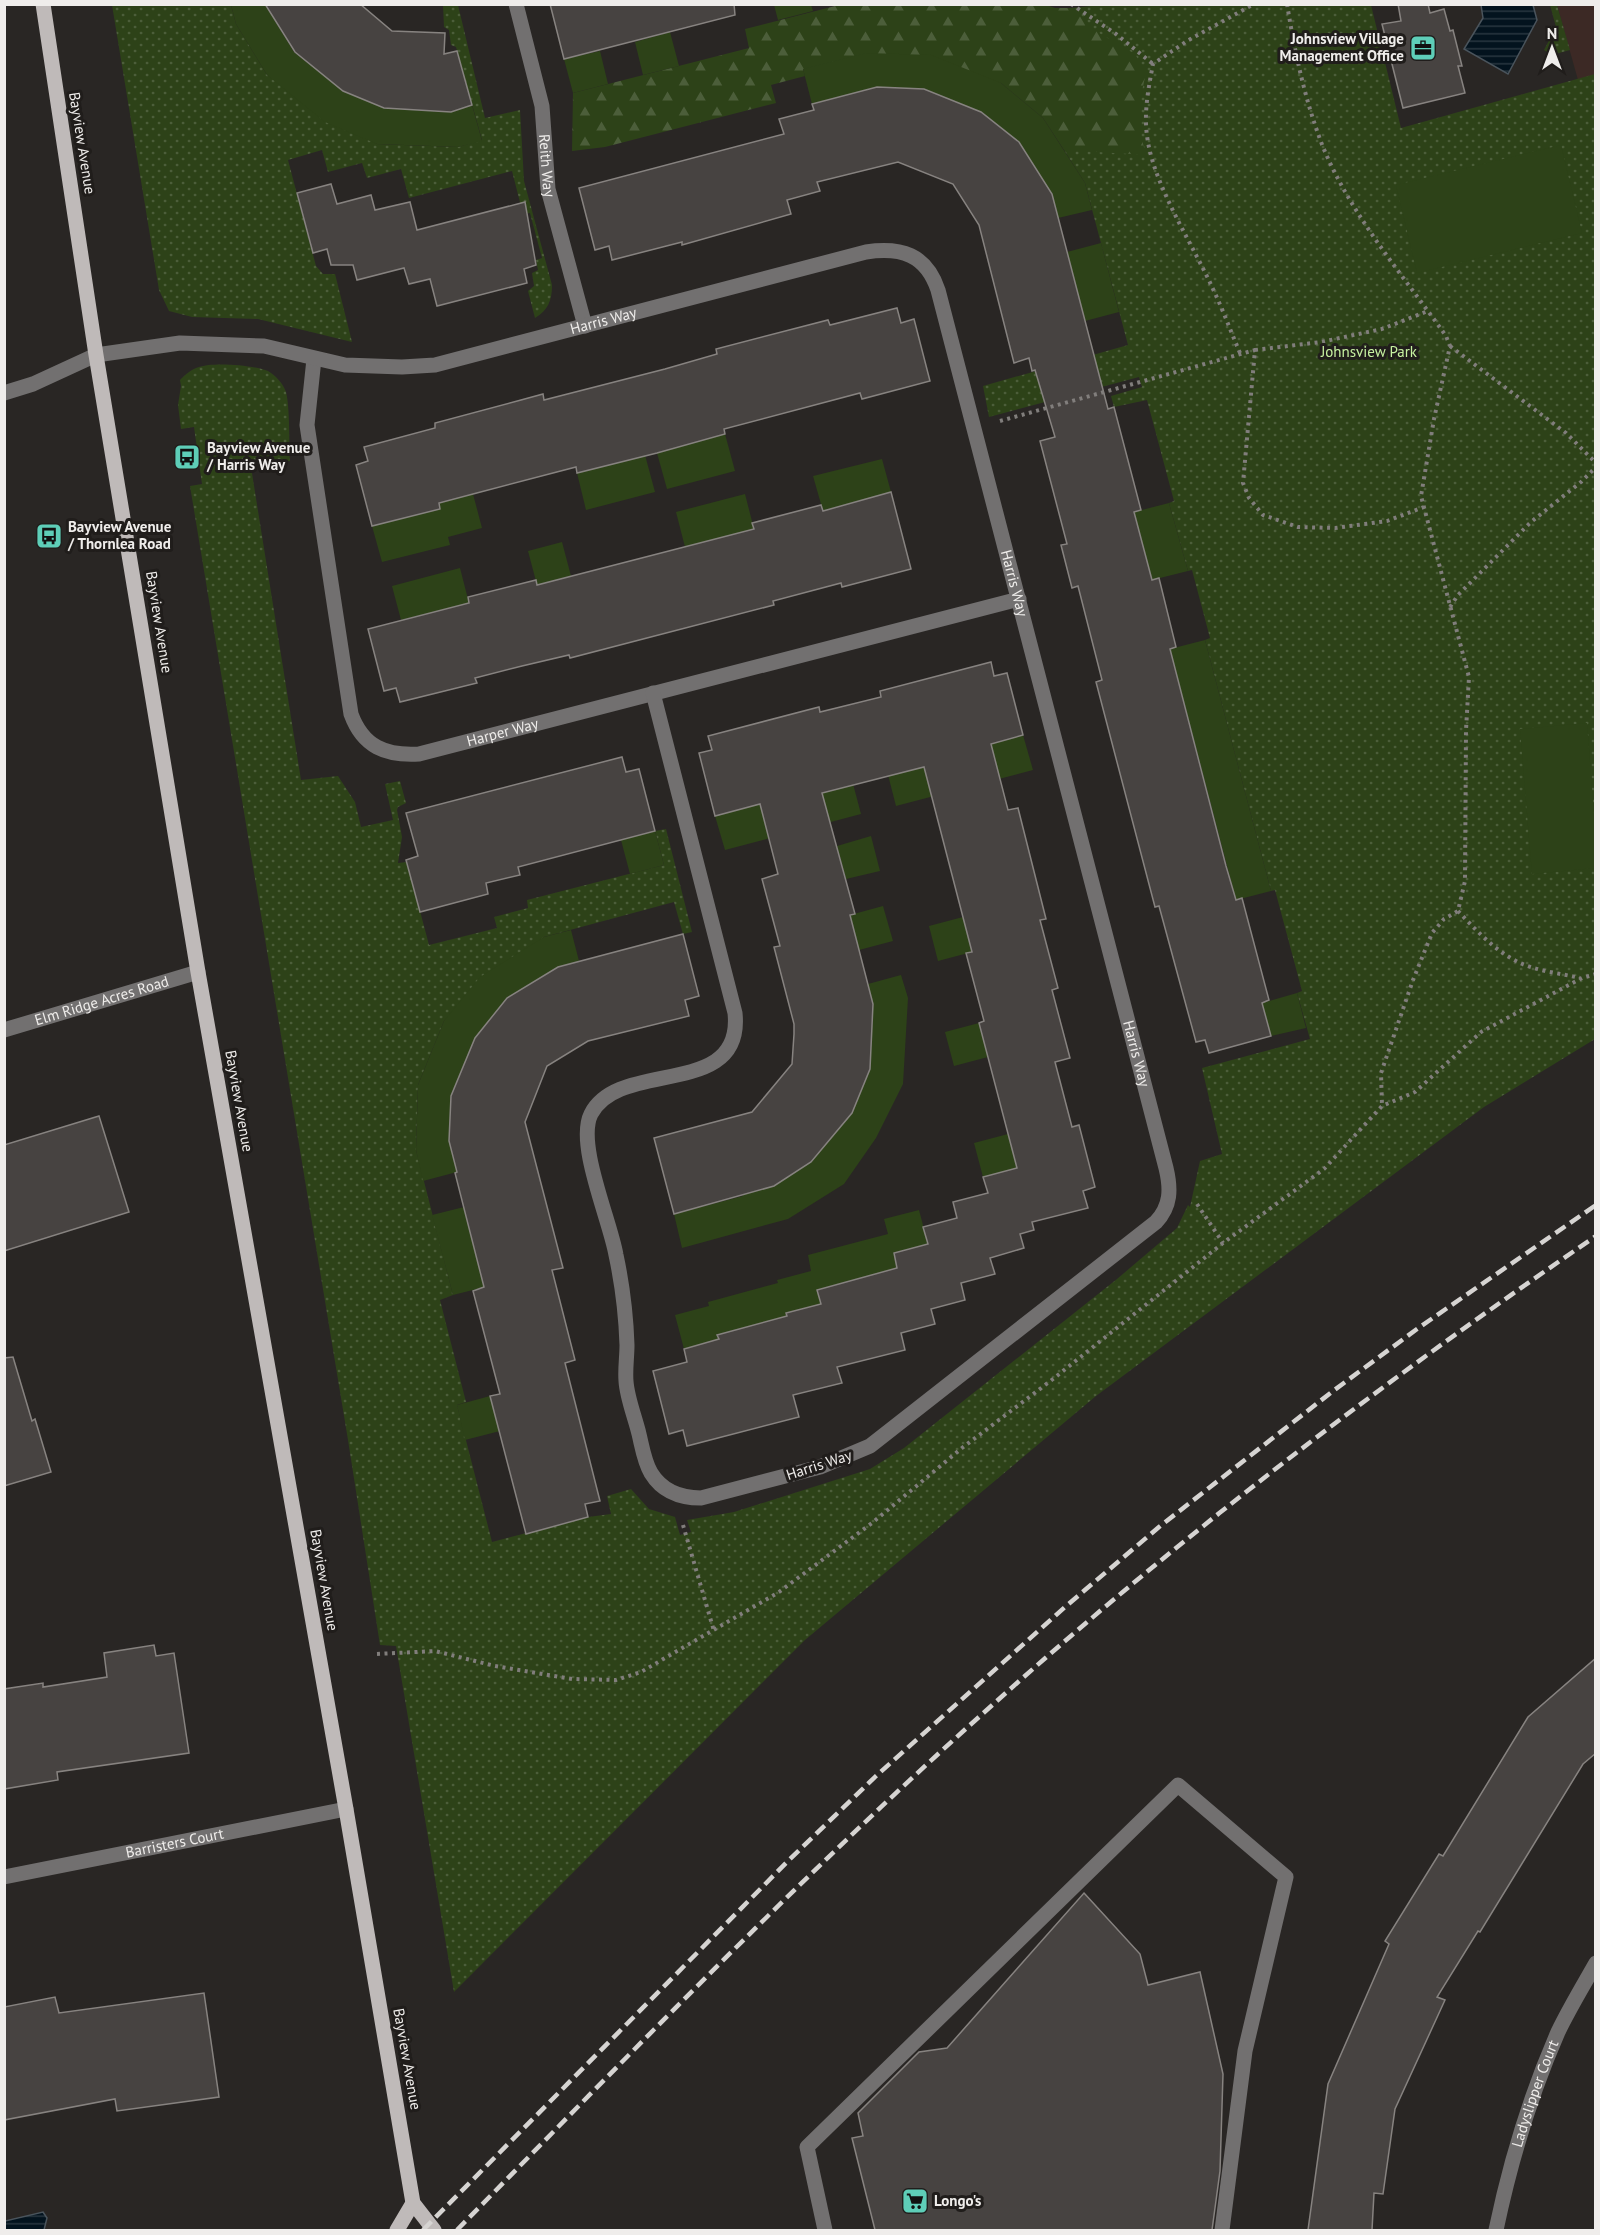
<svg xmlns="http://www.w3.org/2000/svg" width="1600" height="2235" font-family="'PT Sans',sans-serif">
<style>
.education{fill:#3c2925}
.grass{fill:url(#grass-dots)}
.forest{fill:url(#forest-firs)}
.garden{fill:#2d4218}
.water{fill:url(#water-rules);stroke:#4a545c;stroke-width:1.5}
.building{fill:#474341;stroke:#878380;stroke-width:1.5}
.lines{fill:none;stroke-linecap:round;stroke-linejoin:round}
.path{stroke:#817e7c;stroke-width:4;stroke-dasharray:3 4.5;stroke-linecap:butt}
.minor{stroke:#727070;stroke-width:15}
.major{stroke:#bfbab9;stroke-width:15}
.rail{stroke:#d6d4d2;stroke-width:4.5;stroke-dasharray:12 6;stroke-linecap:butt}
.labels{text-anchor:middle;stroke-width:6;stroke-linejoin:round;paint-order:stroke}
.poi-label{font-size:15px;font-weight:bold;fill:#efedeb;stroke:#201d1b;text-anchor:start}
.street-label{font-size:15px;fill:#efedeb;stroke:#201d1b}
.park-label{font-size:15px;fill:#c7f2a1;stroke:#201d1b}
</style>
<defs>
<pattern id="grass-dots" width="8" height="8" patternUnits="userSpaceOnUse" patternTransform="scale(1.5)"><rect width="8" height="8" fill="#2d4218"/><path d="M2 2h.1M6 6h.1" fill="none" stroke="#4c5e3a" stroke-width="1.8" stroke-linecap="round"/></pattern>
<pattern id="forest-firs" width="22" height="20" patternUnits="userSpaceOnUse" patternTransform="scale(1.5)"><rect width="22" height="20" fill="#2d4218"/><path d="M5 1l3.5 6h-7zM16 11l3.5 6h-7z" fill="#4c5e3a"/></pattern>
<pattern id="water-rules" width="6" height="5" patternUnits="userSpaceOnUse" patternTransform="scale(1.5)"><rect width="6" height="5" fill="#03131e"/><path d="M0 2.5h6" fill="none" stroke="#28363f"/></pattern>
</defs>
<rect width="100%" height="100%" fill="#292624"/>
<!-- education -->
<path class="education" d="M1557,5H1595V143L1578,80Z"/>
<!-- grass -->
<g class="grass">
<path d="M1111,4L1371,5L1401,128L1595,74V1039L1484,1107L1096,1396L805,1640L454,1992L396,1646L380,1645L348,1440L190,486L202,484L194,427L181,429L178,405L181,386L180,380C185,375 191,369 199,367C213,362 253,365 268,371C275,375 283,383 286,392C290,408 289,443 290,461L251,467L301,780L338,776L355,802L361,827L393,820L385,784L400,781L406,803L398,807L397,810L402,837L398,863L407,862L429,945L497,928L494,917L528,908L527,900L664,865L655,831L666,829L692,932L683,934L674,902L544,937L444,1021L418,1085L416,1150L453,1295L440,1300L466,1402L457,1405L492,1542L588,1517L611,1514L607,1496L631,1489L649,1509L675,1517L680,1535L691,1532L687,1520L734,1512L870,1469L904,1448L1117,1279L1177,1228L1188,1205L1190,1207L1200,1161L1222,1154L1202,1068L1310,1039L1297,993L1302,991L1275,890L1271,891L1205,640L1210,638L1192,570L1188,571L1169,503L1174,501L1147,400L1114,407L1111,396L1142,387L1139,377L989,417L983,386L1128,345L1085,183L1064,150L1048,35L1071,8Z"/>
<path d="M112,5H231L236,24L267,75L377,144L458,147L482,140L456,47L451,45L449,30L444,27L443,5H458L485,118L520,110L524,181L552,285C552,301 548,310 535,318L528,291L534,286L532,273L538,270L536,260L542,258L530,213L523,214L512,171L409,198L401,169L367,178L362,163L328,172L322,150L288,160L316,266L323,274H335L352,342L258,319L192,317L169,311L159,290Z"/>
<path d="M1550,5H1557L1570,50L1552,55L1544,50L1556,27Z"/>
</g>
<!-- forest -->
<path class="forest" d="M1043,4L1055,8H1071L1099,33L1135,54L1146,73C1139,103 1135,126 1147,155L1064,150L1043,118L1001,83L803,69L805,76L771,85L776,103L605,147L572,151L573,93L749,48L745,29L839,5Z"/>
<!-- garden -->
<g class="garden">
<path d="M231,5H267L269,11L294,52L343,91L384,108L451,112L472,105L482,141L458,147L377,144L325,122L267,75L236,24Z"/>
<path d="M774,5H811L813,11L778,20Z"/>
<path d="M670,32L679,66L643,75L635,42Z"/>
<path d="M600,51L608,84L573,93L564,59Z"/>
<path d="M867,53L931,55L1001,83L1043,118L1085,183L1092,210L1058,218L1019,142L981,112L924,89L877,87L812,104L803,69Z"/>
<path d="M1561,145L1582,233L1417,273L1396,185Z"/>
<path d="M1101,243L1119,312L1085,321L1067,252Z"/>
<path d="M725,434L735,471L667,489L657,453Z"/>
<path d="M645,455L655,492L586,510L577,473Z"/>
<path d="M882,459L891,492L823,511L813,476Z"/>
<path d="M473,494L482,528L448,537L450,545L382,562L372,526L440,509L439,503Z"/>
<path d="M745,494L754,529L685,547L676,512Z"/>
<path d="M1169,503L1188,571L1152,580L1134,512Z"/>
<path d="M562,542L571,576L537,585L528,551Z"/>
<path d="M460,568L469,603L401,620L392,586Z"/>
<path d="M1205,640L1271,891L1236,900L1170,649Z"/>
<path d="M1587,723L1595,827V868L1532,874L1520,729Z"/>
<path d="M1023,735L1033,770L896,806L887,771Z"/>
<path d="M852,780L861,814L725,850L715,816Z"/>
<path d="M655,831L664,865L630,874L621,840Z"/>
<path d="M871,836L880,871L846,879L837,846Z"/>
<path d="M883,906L893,941L859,950L850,915Z"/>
<path d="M963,917L972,952L938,961L929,926Z"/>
<path d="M571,930L579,961L558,967L507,998L475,1038L451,1095L450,1143L457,1172L423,1181L416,1150L418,1085L444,1021L480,977L544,937Z"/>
<path d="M901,975L908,998L903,1084L876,1138L844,1184L788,1219L682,1248L674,1214L743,1196V1194L791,1174L811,1162L852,1113L870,1069L873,1005L868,984Z"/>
<path d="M1297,993L1306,1028L1271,1036L1262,1003Z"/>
<path d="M979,1023L988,1057L954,1066L945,1032Z"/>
<path d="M1008,1134L1018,1168L983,1177L974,1143Z"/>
<path d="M464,1207L485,1287L453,1295L432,1215Z"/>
<path d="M919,1210L928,1244L894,1253L898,1268L817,1290L821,1304L786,1313L787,1316L718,1335L719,1339L684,1349L675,1315L709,1306L708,1302L778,1283L777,1280L811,1271L808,1255L888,1234L884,1219Z"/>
<path d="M490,1396L500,1431L465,1440L457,1405Z"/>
</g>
<!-- water -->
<g class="water">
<path d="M1481,5H1533L1537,20L1508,74L1464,49L1483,18Z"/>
<path d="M43,2212L47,2218L44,2230H5V2221Z"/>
</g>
<!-- building -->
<g class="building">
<path d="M265,4H360L392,31L445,33L444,54L457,51L472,105L451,112L384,108L343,91L295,52Z"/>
<path d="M550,4H734L735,15L564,59Z"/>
<path d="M1398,4H1428L1430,13L1444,9L1450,31L1453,30L1462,66H1458L1465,93L1403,108L1382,24L1401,21Z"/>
<path d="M877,87L924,89L981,112L1019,142L1052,194L1108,409L1114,407L1141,510L1134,512L1152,580L1159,578L1176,647L1170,649L1226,866L1236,900L1242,898L1269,1000L1262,1003L1271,1036L1209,1053L1205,1040L1196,1042L1159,906L1155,907L1107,724L1096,682L1102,680L1078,586L1072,588L1061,545L1067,544L1040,441L1055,437L1035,370L1032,371L1029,358L1014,363L979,225L953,184L898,162L817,182L820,191L787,200L791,214L682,245V242L612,260L609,246L595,250L579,188L784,134L779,119L814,110L812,104Z"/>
<path d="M331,184L337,204L371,195L375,210L410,202L417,230L525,202L536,265L524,269L527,283L437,306L430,279L409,284L404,268L357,280L353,265H331L327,249L313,253L297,193Z"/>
<path d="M897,308L901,323L914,319L930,381L862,399L860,393L724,429L725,434L657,453L577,473L576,467L473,494L439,503L440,509L372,526L356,465L368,461L364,447L435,428V423L521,400L543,394L544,400L665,369L717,354L716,349L828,320L830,325Z"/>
<path d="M891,492L911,569L842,587L841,583L773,601L774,605L570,658L569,655L522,666L475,678L477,683L400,702L396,688L384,691L368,629L469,603L468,597L536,580L537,585L754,529L752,523L821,505L823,511Z"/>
<path d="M991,662L994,676L1007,673L1023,735L991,744L1008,810L1018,808L1046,919L1040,920L1058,988L1052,990L1070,1058L1055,1062L1072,1127L1079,1125L1095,1187L1083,1191L1088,1208L1032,1222L1034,1230L1020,1234L1024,1248L990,1258L995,1274L961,1283L965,1300L931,1309L935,1324L901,1333L905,1350L837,1367L842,1383L793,1395L799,1417L687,1446L683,1430L669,1434L653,1371L687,1362L684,1349L719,1339L717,1335L787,1316L786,1313L821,1304L817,1290L897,1268L894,1253L928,1244L923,1227L957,1218L953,1202L988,1193L983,1177L1017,1168L979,1023L984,1021L966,953L972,952L924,767L822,793L855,914L850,915L873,1004L870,1069L852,1113L811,1162L774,1186L674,1214L654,1138L752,1112L792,1064L794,1034V1024L774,947L780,946L762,879L778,874L760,804L715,816L699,753L712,750L708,736L819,707L820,712L881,697L880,691Z"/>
<path d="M622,757L626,772L639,769L655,831L518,867L520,875L486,883L488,894L420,912L406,860L418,856L406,813Z"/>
<path d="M683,934L699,996L685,1000L689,1016L588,1041L547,1066L525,1122L563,1268L552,1270L575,1360L565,1363L600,1501L585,1504L588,1517L526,1534L490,1396L500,1394L473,1291L484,1287L455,1173L457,1172L449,1141L451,1096L475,1038L507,998L558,967Z"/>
<path d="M99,1116L129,1212L4,1251V1145Z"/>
<path d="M13,1357L32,1421L35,1419L51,1472L4,1486V1358Z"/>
<path d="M154,1645L156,1656L174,1653L189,1753L57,1772L58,1780L4,1789V1689L43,1683V1687L107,1677L104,1653Z"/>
<path d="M1596,1658V1753L1583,1764L1480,1932L1478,1931L1437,1997L1445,2000L1395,2109L1383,2194L1374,2193L1372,2230H1308L1328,2084L1389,1944L1385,1941L1439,1854L1443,1856L1528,1717Z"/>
<path d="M1084,1893L1140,1954L1148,1985L1200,1972L1223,2074L1220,2171L1212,2230H875L852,2138L863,2136L858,2113L919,2052L947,2048Z"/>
<path d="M204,1993L219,2097L117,2111L115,2099L4,2120V2007L55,1997L59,2013Z"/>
</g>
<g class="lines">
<!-- path -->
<g class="path">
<path d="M1071,4L1116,34L1153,64"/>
<path d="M1287,4C1295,53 1305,101 1323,147C1352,217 1403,275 1446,336L1450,346L1434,419L1421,496L1469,677L1466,730L1465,881L1458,911L1444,919L1432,933L1413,980L1381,1073L1382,1106"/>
<path d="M1450,346L1566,433L1596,463"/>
<path d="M1255,350L1321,342L1382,329L1428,311"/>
<path d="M1240,353C1231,332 1223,310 1213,289C1193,245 1156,189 1148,142C1143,115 1148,91 1153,64L1187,41L1254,4"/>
<path d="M1000,421L1255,350L1243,483L1249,498L1263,515L1298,527L1335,528L1387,521L1424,507"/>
<path d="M1450,607L1458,595L1531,522L1581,482L1596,467"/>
<path d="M1458,911C1475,929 1493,949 1516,961C1535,971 1559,973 1580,978"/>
<path d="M1197,1204L1223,1243"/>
<path d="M683,1525L714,1631"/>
<path d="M377,1654L435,1651L495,1666L572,1679L616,1680L641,1672L779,1592L872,1523L962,1448L1053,1379L1223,1243L1324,1169L1382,1106L1415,1092L1481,1032L1582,978L1596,974"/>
</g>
<!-- minor -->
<g class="minor">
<path id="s1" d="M516,4L542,106L548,189L585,326"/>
<path id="s2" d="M314,359L307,425L351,714C363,747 386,756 419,754L1019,599"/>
<path id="s3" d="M4,393L33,384L96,355L180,343L264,346L345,365L402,367L435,365L866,252C901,247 926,254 938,290L1166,1168C1171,1189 1171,1206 1156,1222L870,1446L820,1467L701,1498C680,1498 662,1491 651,1473C644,1461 642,1446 639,1434C635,1417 627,1398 626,1381C625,1369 627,1357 627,1345C626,1315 622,1283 616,1255C610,1220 576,1144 591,1114C619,1058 744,1100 735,1013L653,693"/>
<path id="s4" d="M4,1030L198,972"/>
<path id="s5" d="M4,1877L346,1809"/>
<path d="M825,2230L807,2147L1178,1785L1286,1877L1245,2051L1222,2230"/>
<path id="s6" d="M1496,2230C1510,2163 1530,2096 1558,2032C1569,2009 1583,1986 1596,1963"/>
</g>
<!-- major -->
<g class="major">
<path d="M43,4L96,355L198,972L346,1809L413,2203L434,2230"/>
<path d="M397,2230L413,2203"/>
</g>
<!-- rail -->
<g class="rail">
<path d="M423,2230L788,1861L876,1776L1065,1607L1159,1527L1333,1391L1417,1329L1596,1205"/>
<path d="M457,2230C631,2053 804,1873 989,1708C1180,1536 1384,1381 1596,1236"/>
</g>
</g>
<!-- icons -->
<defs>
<symbol id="office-square" viewBox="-11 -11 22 22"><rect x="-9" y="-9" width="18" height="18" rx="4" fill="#5eceb8" stroke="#201d1b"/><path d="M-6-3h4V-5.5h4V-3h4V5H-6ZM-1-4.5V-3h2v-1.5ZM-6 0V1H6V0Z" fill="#111"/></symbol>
<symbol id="bus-square" viewBox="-11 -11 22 22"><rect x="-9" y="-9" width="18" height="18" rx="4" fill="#5eceb8" stroke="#201d1b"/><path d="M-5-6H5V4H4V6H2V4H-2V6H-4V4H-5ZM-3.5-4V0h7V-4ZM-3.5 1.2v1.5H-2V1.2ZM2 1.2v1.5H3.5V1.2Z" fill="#111"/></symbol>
<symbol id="supermarket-square" viewBox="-11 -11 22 22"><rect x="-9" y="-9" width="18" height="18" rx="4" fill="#5eceb8" stroke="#201d1b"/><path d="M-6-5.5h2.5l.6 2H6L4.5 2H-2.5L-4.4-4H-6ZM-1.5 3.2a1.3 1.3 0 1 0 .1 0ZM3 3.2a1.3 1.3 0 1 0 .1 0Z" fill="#111"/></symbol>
</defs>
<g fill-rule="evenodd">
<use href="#office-square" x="1408" y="33" width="30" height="30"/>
<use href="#bus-square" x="172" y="442" width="30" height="30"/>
<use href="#bus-square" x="34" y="521" width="30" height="30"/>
<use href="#supermarket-square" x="900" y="2186" width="30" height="30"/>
</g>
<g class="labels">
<!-- poi labels -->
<g class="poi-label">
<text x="1404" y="44" text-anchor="end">Johnsview Village<tspan x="1404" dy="17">Management Office</tspan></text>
<text x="207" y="453">Bayview Avenue<tspan x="207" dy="17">/ Harris Way</tspan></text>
<text x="68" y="532">Bayview Avenue<tspan x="68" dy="17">/ Thornlea Road</tspan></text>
<text x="934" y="2206">Longo's</text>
</g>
<!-- street labels -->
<g class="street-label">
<text transform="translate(82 143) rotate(81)" y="5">Bayview Avenue</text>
<text dy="5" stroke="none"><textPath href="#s1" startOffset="165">Reith Way</textPath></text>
<text dy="5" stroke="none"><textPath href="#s3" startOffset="616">Harris Way</textPath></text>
<text dy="5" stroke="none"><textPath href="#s3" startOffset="1281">Harris Way</textPath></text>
<text transform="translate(159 622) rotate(81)" y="5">Bayview Avenue</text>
<text dy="5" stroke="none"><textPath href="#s2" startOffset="531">Harper Way</textPath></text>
<text dy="5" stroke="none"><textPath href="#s4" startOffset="102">Elm Ridge Acres Road</textPath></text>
<text dy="5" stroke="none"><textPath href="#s3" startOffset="1767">Harris Way</textPath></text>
<text transform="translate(239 1101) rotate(80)" y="5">Bayview Avenue</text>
<text transform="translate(819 1465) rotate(-18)" y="5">Harris Way</text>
<text transform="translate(324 1580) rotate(80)" y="5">Bayview Avenue</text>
<text dy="5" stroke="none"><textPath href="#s5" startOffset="174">Barristers Court</textPath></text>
<text transform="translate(407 2059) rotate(80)" y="5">Bayview Avenue</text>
<text dy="5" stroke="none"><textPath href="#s6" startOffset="142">Ladyslipper Court</textPath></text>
</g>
<!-- park labels -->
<g class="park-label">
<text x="1369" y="357">Johnsview Park</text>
</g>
</g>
<!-- border -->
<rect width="1600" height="2235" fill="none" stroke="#efedeb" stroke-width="12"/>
<!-- north arrow -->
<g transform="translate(1552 48)" stroke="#201d1b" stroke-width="4.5" paint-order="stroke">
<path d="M0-4.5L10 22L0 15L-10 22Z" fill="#efedeb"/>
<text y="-9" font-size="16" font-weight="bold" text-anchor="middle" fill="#efedeb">N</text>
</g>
</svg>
